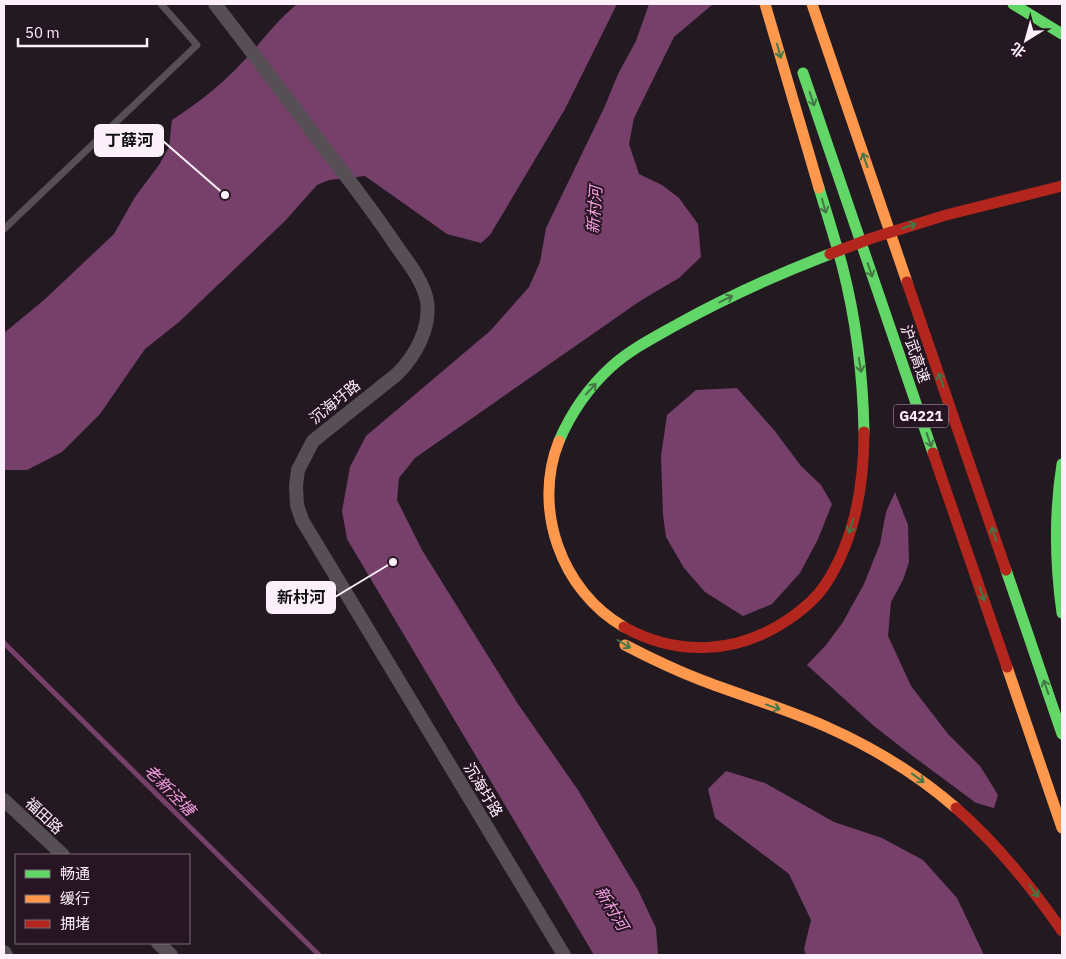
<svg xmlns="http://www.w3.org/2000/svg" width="1066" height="959" font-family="'IBM Plex Sans','Noto Sans SC',sans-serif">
<rect width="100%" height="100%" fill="#231921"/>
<path fill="#76406b" d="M297,4h320l-52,105 -75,126 -9,8 -34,-9 -82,-58 -36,4 -12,5 -32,36 -106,101 -34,27 -45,65 -38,38 -35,18h-23v-137l40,-33 70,-66 21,-37 24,-32 10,-18 3,-27c23,-15 44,-31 64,-51 21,-21 38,-46 61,-65z
M649,4h64l-39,33 -40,81 -5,26 10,30 23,11 17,13 19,26 3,33 -22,21 -39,23 -225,157 -16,20 -2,22 25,50 96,154 60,86 60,100 18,38 2,27h-64l-247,-416 -5,-28 8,-44 16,-31 124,-105 39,-44 11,-25 6,-34 59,-122 13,-32 18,-33z
M737,388l37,42 27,36 20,19 11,19 -14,35 -18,34 -28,31 -29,12 -38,-24 -21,-24 -18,-31 -3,-22 -2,-59 6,-41 29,-25z
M895,492l13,33 1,37 -6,18 -12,22 -3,34 23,50 37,48 32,32 18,29 -4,13 -18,-5 -70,-52 -32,-25 -67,-61 19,-20 17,-23 21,-38 16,-40 6,-32z
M726,771l39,12 69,39 48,16 41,22 34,38 27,57h-178l-2,-6 7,-29 -22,-46 -74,-56 -7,-29z"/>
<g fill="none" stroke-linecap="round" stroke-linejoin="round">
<path stroke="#76406b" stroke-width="5" d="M4,643l315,312"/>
<path stroke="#564f54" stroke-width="7" d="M4,229l193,-184 -36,-41"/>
<path stroke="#564f54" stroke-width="14" d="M215,4c34,44 68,89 101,133 27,35 53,68 77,104 12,18 30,38 34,60 4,27 -12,56 -31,74l-83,66 -15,29 -2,16 1,19 5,15 262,435
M4,800l59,55
M158,943l13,12
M4,952l2,3"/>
<path stroke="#63d668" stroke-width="11" d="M1013,4l49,30
M803,73l130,380
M819,188c8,26 16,51 23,77 14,54 21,111 22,167
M559,441c12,-28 29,-53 52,-74 20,-18 44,-30 67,-43 49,-27 100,-50 152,-70
M1062,464c-8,50 -7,99 0,149
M1006,570l56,164"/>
<path stroke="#ff974d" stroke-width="11" d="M765,4l54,184
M812,4l95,278
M559,441c-27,67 2,150 65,186
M625,645c25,13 50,25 76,35 42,16 85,29 126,47 47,21 90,47 129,81
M1007,667l55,161"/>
<path stroke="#b3261e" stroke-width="11" d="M830,254l42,-16 74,-23 116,-29
M907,282l99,288
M933,453l74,214
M624,627c54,30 114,27 165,-8 13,-9 27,-20 36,-34 30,-45 39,-99 39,-153
M956,808c41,36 75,78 106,123"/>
</g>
<defs><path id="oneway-shaft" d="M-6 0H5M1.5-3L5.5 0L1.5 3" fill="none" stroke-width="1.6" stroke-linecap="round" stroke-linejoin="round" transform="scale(1.25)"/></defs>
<g stroke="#457646">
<use href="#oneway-shaft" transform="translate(779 51) rotate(74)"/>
<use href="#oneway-shaft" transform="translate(812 99) rotate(71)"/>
<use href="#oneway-shaft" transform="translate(865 160) rotate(-109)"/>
<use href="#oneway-shaft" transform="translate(824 206) rotate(74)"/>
<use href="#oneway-shaft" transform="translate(909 226) rotate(-19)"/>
<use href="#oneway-shaft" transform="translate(870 270) rotate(71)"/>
<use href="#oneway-shaft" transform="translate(726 299) rotate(-26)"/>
<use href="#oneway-shaft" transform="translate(860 365) rotate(80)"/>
<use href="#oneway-shaft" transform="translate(941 380) rotate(-109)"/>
<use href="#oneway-shaft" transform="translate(591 389) rotate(-47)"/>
<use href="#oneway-shaft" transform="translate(929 440) rotate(71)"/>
<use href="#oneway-shaft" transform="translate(851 526) rotate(107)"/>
<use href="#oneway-shaft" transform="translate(994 534) rotate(-109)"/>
<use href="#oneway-shaft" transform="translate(982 594) rotate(71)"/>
<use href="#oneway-shaft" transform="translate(624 644) rotate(32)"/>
<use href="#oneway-shaft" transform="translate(1046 687) rotate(-109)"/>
<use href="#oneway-shaft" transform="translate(773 707) rotate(20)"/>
<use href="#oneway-shaft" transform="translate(918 778) rotate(36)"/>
<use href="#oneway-shaft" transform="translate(1034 891) rotate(54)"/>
</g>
<g text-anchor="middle" stroke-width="4" stroke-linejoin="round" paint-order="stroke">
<rect fill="#271523" stroke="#bdaeba" stroke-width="1" x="893.5" y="404.5" width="55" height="23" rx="4"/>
<g font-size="14" font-weight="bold" fill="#fdf0fa">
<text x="921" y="421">G4221</text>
</g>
<g font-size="15" fill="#fdf0fa" stroke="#271523">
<text transform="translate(915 354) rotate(71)" y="5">沪武高速</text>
<text transform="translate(335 402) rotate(-39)" y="5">沉海圩路</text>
<text transform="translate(483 790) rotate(59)" y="5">沉海圩路</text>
<text transform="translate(44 816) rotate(43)" y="5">福田路</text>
</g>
<g font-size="16" font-style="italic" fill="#f59fe2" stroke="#271523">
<text transform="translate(594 210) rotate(-86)" y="6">新村河</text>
<text transform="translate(170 790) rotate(45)" y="6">老新泾塘</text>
<text transform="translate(612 908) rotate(59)" y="6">新村河</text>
</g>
</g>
<path fill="none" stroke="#fdf0fa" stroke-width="2" d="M225 195L163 141M393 562L335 597"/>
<g fill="#fdf0fa" stroke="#271523" stroke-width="2">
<circle cx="225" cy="195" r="5"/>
<circle cx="393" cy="562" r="5"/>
</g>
<g fill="#fdf0fa" stroke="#fdf0fa" stroke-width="2">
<rect x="95" y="125" width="68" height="31" rx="5"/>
<rect x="267" y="582" width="68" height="31" rx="5"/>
</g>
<g font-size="16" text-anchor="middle" font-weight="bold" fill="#111">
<text x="129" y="146">丁薛河</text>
<text x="301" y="603">新村河</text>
</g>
<rect width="1066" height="959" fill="none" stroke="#fdf0fa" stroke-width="10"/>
<rect x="15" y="854" width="175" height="90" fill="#271523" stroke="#7d6d79"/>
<rect x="25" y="870" width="25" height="8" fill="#63d668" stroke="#7d6d79"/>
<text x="60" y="879" font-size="15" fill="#fdf0fa">畅通</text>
<rect x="25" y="895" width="25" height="8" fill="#ff974d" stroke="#7d6d79"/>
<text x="60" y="904" font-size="15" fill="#fdf0fa">缓行</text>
<rect x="25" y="920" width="25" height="8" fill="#b3261e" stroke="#7d6d79"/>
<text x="60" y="929" font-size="15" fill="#fdf0fa">拥堵</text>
<g transform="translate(1026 40) rotate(217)" stroke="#271523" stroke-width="4" paint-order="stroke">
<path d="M0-4L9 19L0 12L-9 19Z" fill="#fdf0fa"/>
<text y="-8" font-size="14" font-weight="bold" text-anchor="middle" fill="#fdf0fa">北</text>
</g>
<path d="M18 38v8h129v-8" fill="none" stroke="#fdf0fa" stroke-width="2.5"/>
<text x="25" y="38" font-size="15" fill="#fdf0fa" stroke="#271523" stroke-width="4" paint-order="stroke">50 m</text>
</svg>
